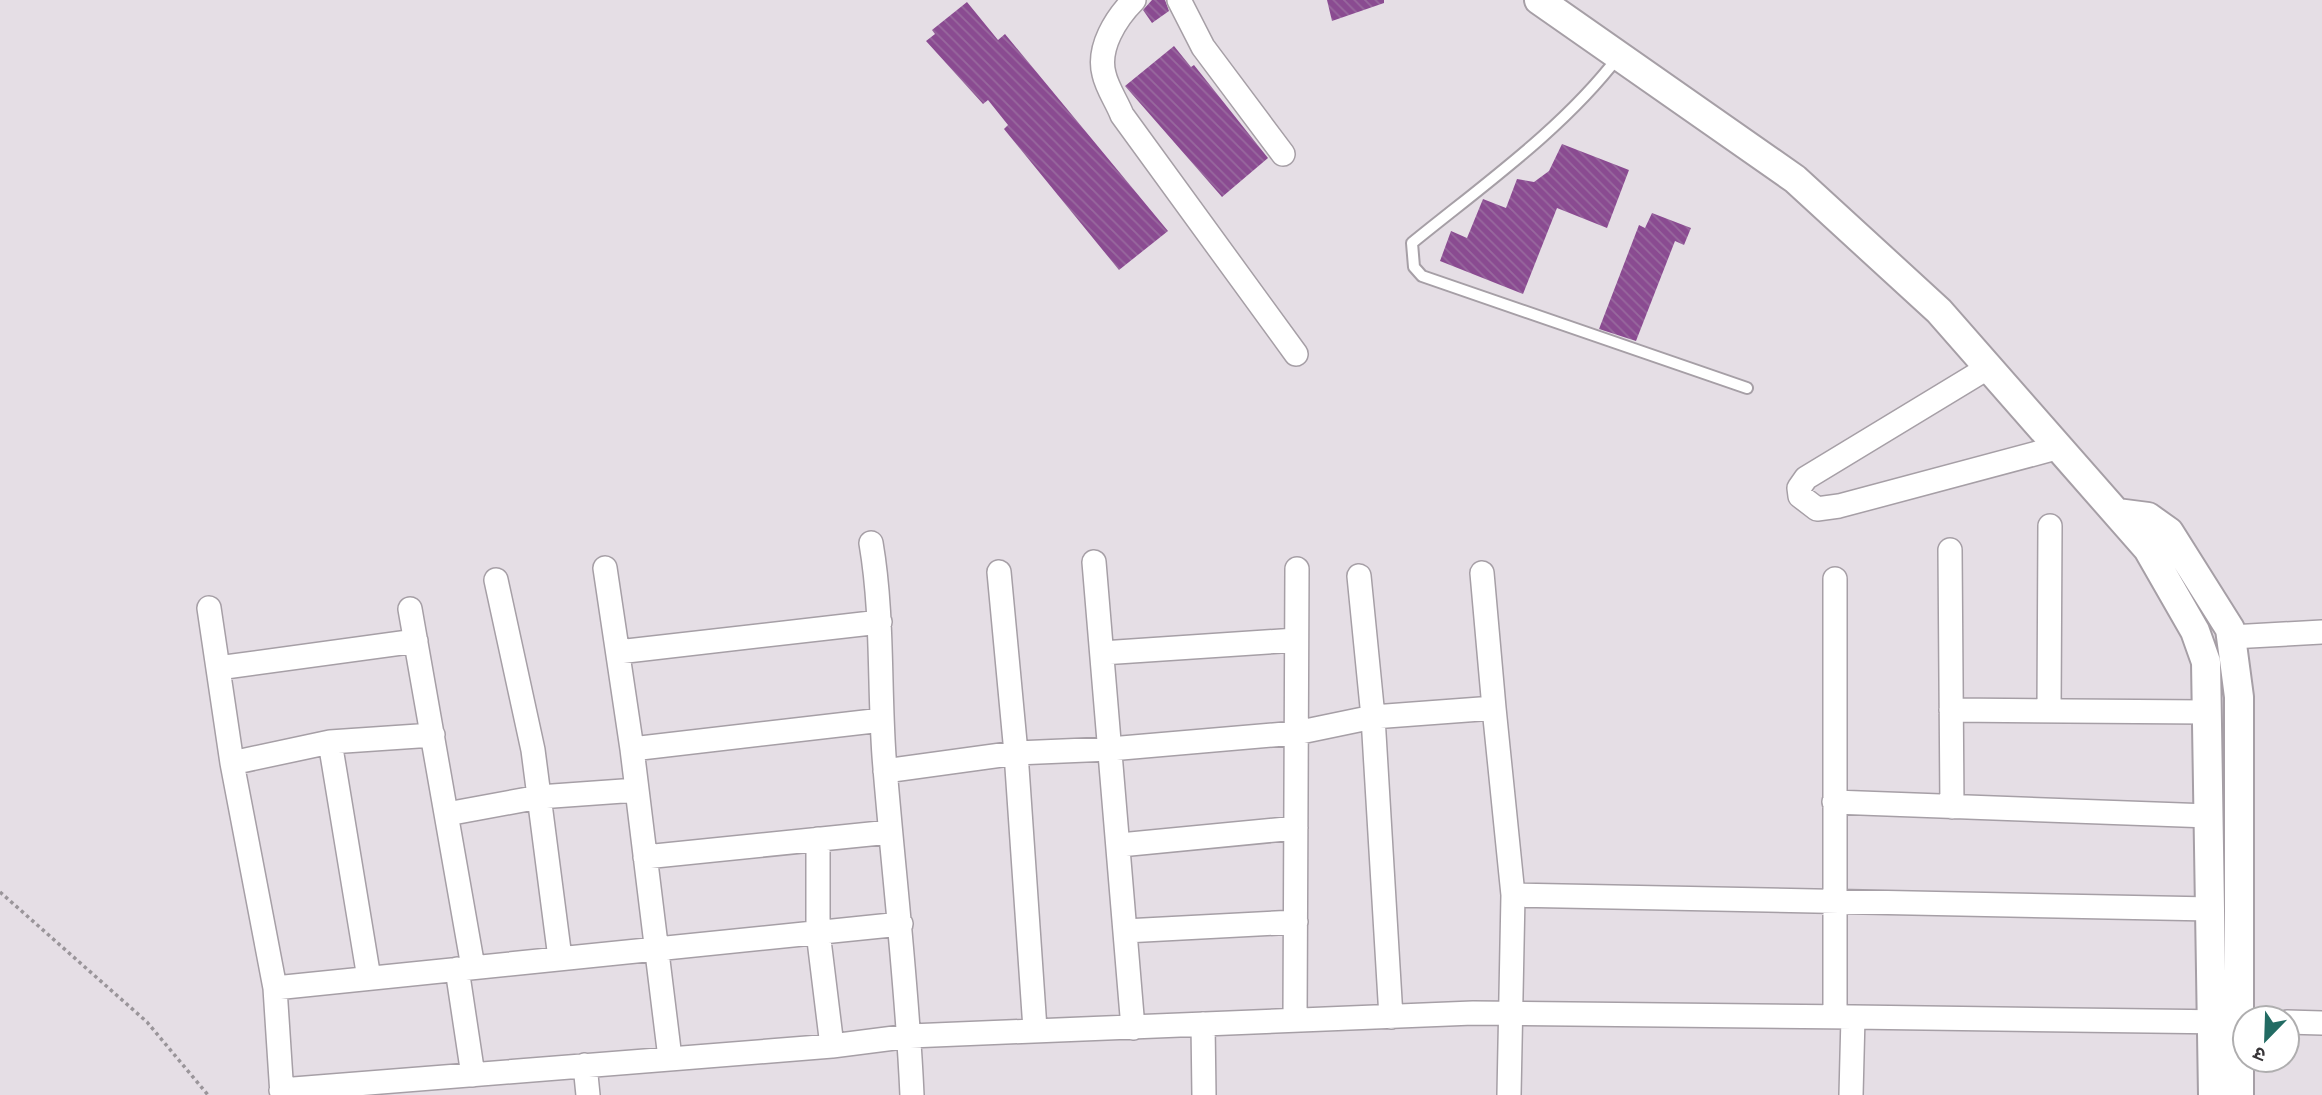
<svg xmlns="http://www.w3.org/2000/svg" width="2322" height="1095" font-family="Helvetica,'Noto Sans Devanagari',sans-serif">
<defs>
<pattern id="building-back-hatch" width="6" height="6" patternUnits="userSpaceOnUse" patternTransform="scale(1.75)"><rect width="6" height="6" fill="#8a4b91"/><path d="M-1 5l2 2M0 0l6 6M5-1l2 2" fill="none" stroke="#98699e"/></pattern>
</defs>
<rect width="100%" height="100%" fill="#e5dee5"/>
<path fill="url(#building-back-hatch)" d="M1152,0h13l4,11 -17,12 -9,-13z
M1327,0h57v3l-52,18z
M967,2l31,38 7,-6 163,197 -49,39 -115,-141 4,-4 -20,-25 -5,4 -57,-63 9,-7 -3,-4z
M1174,46l17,21 3,-2 74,93 -46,39 -97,-111z
M1562,144l67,26 -22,58 -50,-20 -34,86 -83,-33 11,-30 16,7 16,-39 23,9 11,-29 17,3 15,-11z
M1652,213l39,15 -7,17 -9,-4 -39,100 -37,-12 40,-104 6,3z"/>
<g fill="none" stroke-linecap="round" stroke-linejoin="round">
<g stroke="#a69fa6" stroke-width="14">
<path id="service" d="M1618,57c-55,72 -136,129 -206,186l2,24 8,9 325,112"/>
</g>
<g stroke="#a69fa6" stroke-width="26">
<path id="minor" d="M1134,0c-18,18 -37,48 -30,74 3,14 13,28 18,41l174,239
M1179,0l24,47 80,107
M1989,367l-183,111 -7,10 1,8 17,13 22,-3 221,-59
M871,543c12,70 8,142 13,213 9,113 23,225 28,339
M1950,550l2,257
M1094,562l39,466
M605,568l27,181 38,309
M999,572l17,181 19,276
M1482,573l12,135
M1359,576l14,141 18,300
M1835,579v438
M496,580l37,170 27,208
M209,608l23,155 43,225 7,107
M410,609l63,358
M2231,637l91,-5
M618,652l262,-30
M1102,653l194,-13
M218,668l198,-27
M1951,710l255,2
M2049,710l1,-184
M330,742l39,236
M632,749l250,-29
M232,763l98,-21 103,-7
M885,771l131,-18 94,-4 186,-16 77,-16 121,-9 19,187 -4,200
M1834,802l375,14
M447,814l92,-17 98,-7
M818,839v93l14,114
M1120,845l176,-17
M645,857l245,-25
M1513,895l698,14
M1125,931l171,-9
M457,969l16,106
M275,988l626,-64
M1853,1017l375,5
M1295,1020l2,-451
M2287,1022l35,1
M1203,1024l1,71
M585,1065l3,30
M281,1090l551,-44 78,-10 563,-23 380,4 -2,78"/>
</g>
<g stroke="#a69fa6" stroke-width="32">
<path id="tertiary" d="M1539,0l256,179 144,132 209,238 47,82 11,31 7,433
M2117,513l31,4 21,15 61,97 9,68v398"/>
</g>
<path stroke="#9a959a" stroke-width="3.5" stroke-dasharray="3.5 3.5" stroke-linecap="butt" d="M0,892l147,130 61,73"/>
<use href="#service" stroke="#fff" stroke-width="10"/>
<use href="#minor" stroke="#fff" stroke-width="23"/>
<use href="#tertiary" stroke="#fff" stroke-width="28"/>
</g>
<g transform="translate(2266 1039) rotate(203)"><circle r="33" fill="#ffffff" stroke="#afaeaf" stroke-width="2"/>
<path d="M0-5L12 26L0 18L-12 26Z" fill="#226b63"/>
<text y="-10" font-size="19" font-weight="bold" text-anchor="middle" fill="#383538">उ</text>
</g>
</svg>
